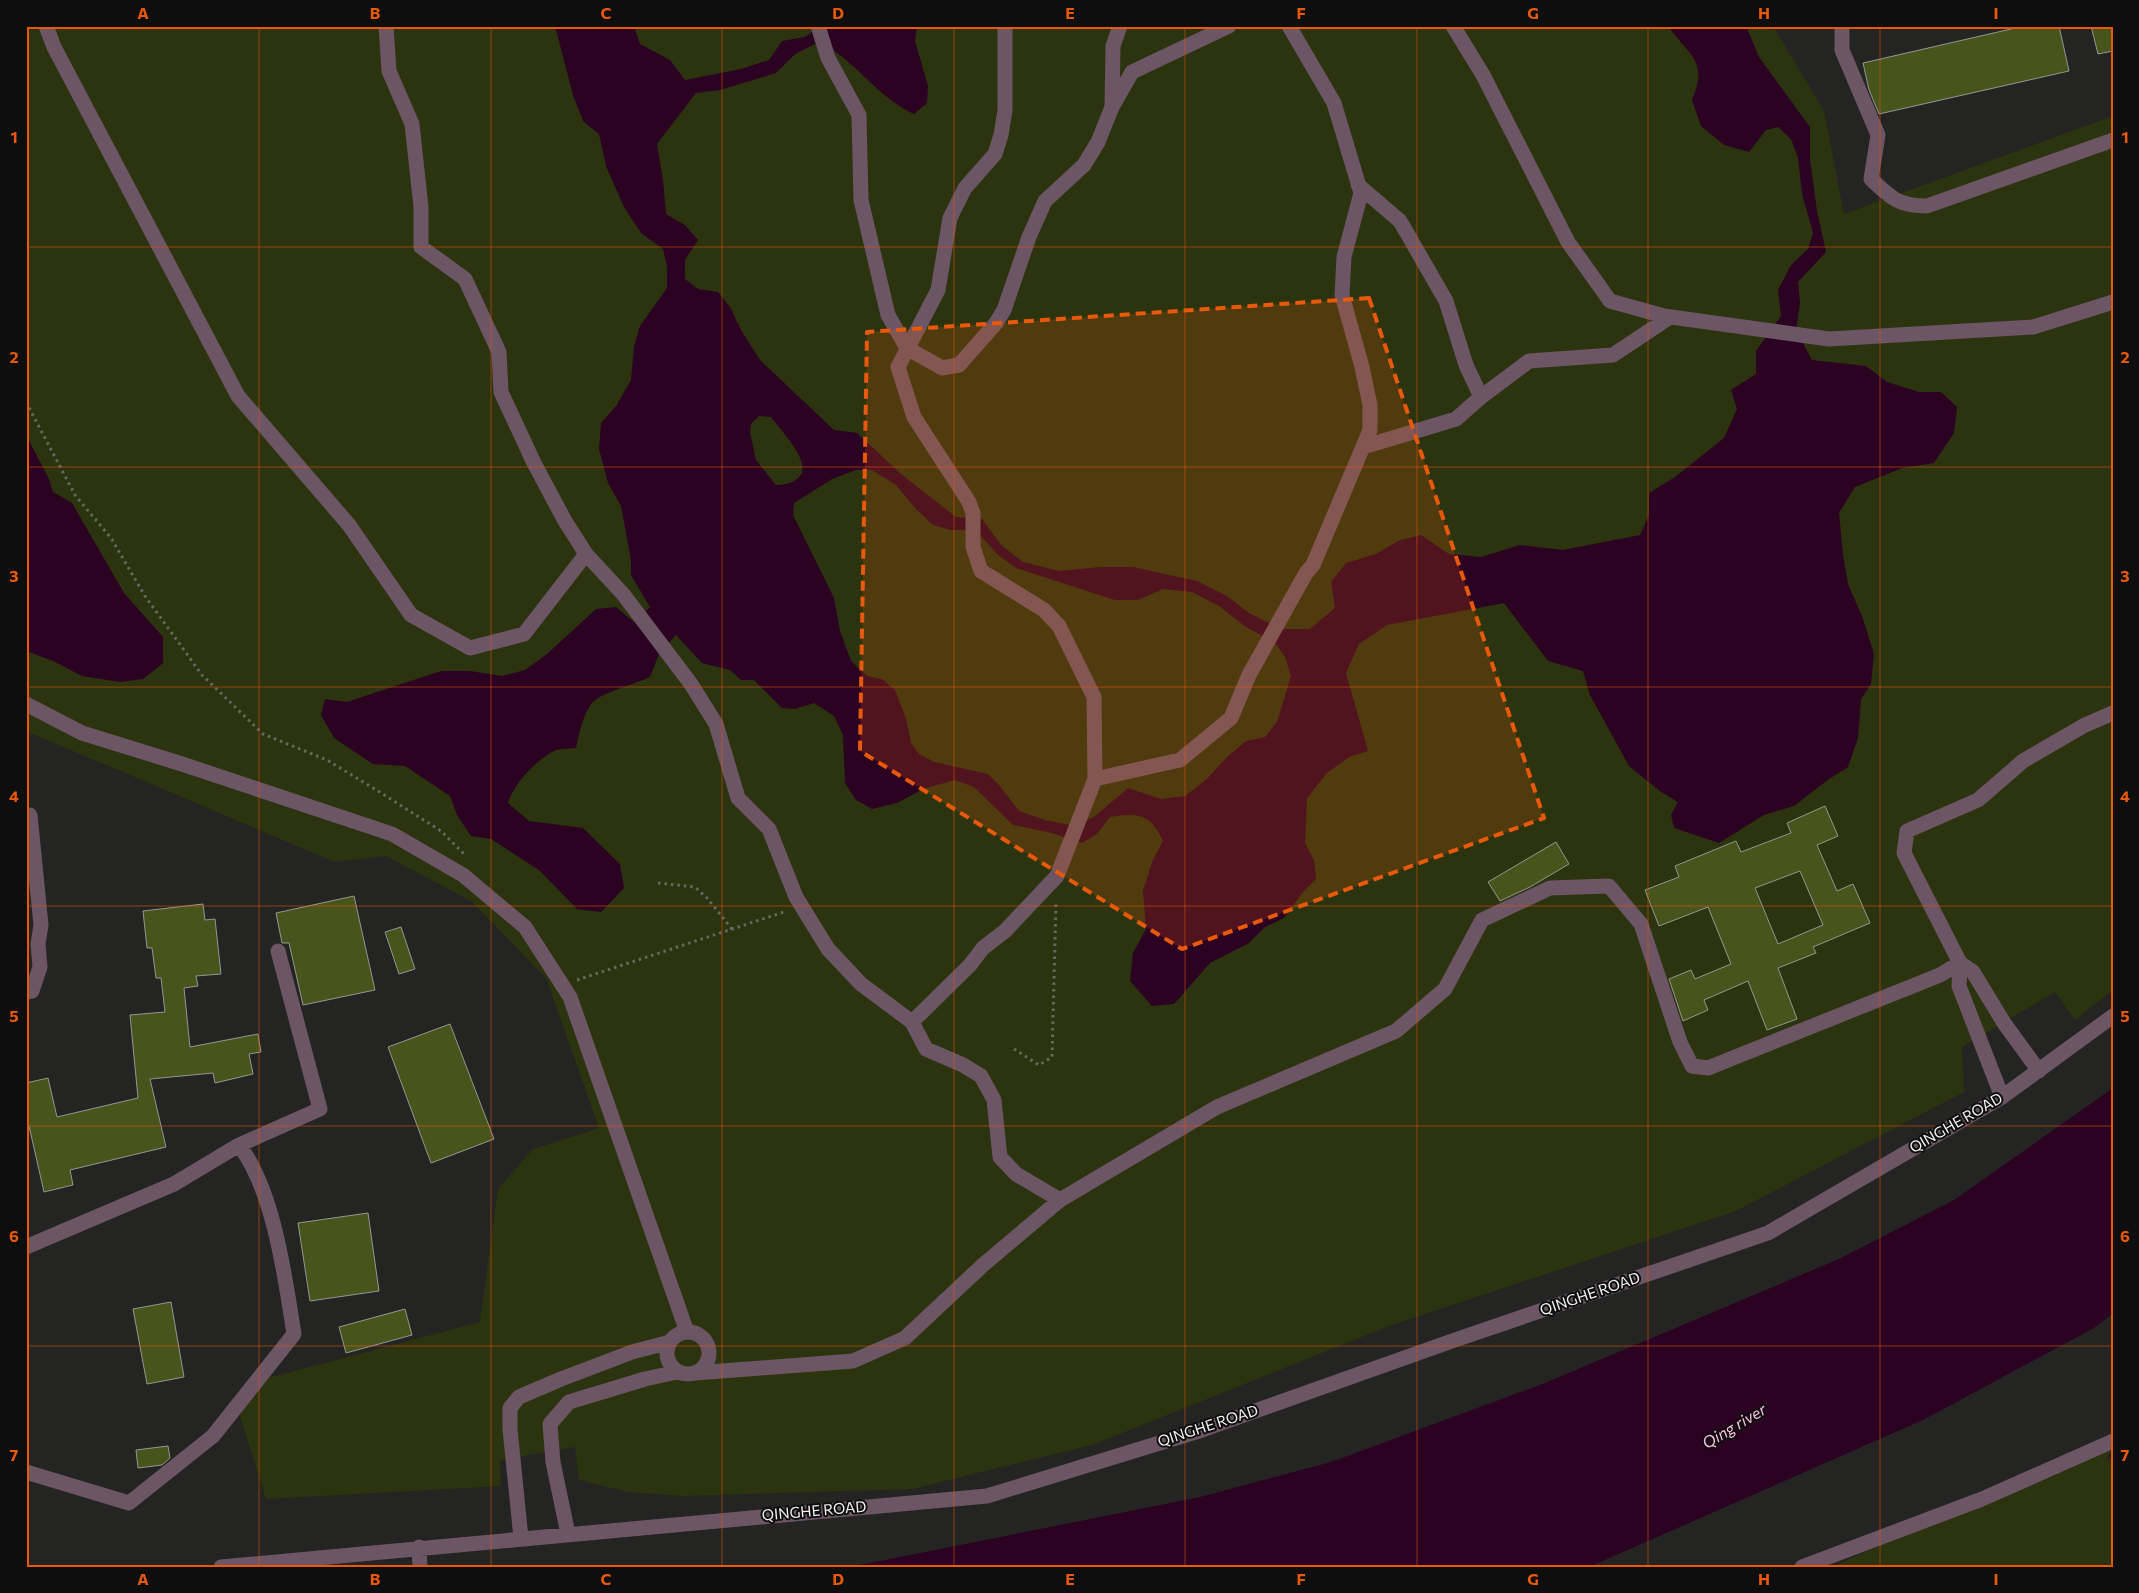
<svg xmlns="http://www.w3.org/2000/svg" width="2139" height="1593" font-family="Commissioner,sans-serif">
<rect width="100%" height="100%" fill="#242522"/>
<path fill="#2b340f" d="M26,26h1747l51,85 20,103 269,-98v874l-38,30 -20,-28 -93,55 2,45 -228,119 -347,115 -297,119 -180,44 -230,7 -54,-4 -49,-12 -4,-33 -75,13 1,26 -235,13 -30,-96 13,-20 231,-61 18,-133 35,-40 66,-21 -53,-150 -75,-77 -85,-45 -51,6 -309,-131z
M2113,1447l-7,13 7,-3v110h-281l70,-32z"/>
<path fill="#2c0222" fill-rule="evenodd" d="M555,26h79l6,18 30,16 15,20 56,-11 28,-9 13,-19 23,-4 15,-11h97l-2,15 13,45 -1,17 -13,11c-31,-15 -43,-33 -68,-54 -8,-7 -17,-13 -25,-19l-26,13 -19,19 -56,17 -24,3 -39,51 6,36 3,34 19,11 13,15 -13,20v19l13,10 20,3 12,15 11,23 19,30 74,70 23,3 44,41 55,43 26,2 19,26 22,17 36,9 42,-4h32l64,14 30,15 22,17 32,16h29l25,-21 -4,-26 15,-19 30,-9 22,-13 23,-6 28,19 32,3 39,-12 43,5 77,-15 9,-20v-22l26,-16 49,-39 13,-29 -6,-19 25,-16v-23l25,-35 -3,-26 13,-25 17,-16 5,-16 -11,-39 -4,-36 -7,-19 -13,-12 -12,3 -17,22 -25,-7 -23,-19 -9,-26c17,-40 -3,-44 -24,-74h78l13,31 51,70v32l7,52 9,41 -28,30 2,21 -4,27 16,30 54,6 21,16 32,10h22l16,15 -3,26 -20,30 -32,5 -47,19 -16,26 4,42 5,29 14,32 12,38 -3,30 -10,15 -3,39 -10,29 -19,12 -35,27 -30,9 -45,28 -45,-15 -3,-13 7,-13 -17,-10 -32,-26 -39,-71 -7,-24 -35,-10 -44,-58 -117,22 -28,19 -13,29 22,78 -19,6 -22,16 -20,25 -2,45 9,17 2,19 -13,13 -19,26 -19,9 -16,16 -39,20 -36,41 -22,2 -22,-25 3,-28 13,-24 -3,-38 9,-29 11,-21c-13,-28 -25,-28 -53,-24l-13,17 -15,9 -30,-10 -39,-8 -39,-38 -19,-7 -32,9 -26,14 -25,6 -16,-9 -11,-17 -2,-48 -9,-19 -20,-13 -19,6 -13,-1 -28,-28h-13l-11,-10 -28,-7 -26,-28 -17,19 -9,23c-14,7 -48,15 -58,26 -9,11 -13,31 -16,45 -7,1 -18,0 -24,4 -17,10 -38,31 -44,51l21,18 54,7 37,36 4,24 -23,24 -24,-3 -38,-39 -48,-31 -20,-3 -14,-21 -7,-19 -45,-30 -32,-2 -39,-26 -13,-23 4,-16 22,3 94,-31h29l32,5 23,-6 22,-16 49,-45 20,-2 18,15 16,-15 -19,-32v-15l-10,-54 -13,-23 -9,-34 2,-26 15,-17 15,-26 3,-34 6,-20 27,-38v-22l-4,-17 -22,-16 -17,-26 -18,-41 -7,-32 -16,-13 -10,-26zM759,416l12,1c8,12 41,44 29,59 -6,7 -15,9 -24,9l-20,-25 -6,-28 1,-8zM856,470h16l24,15 20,24 17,16 18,5h14l16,6 17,19 18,13 99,32h23l25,-11 29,3 27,14 27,21 29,16 10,14 6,19 -14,46 -12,15 -19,4 -19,16 -20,22 -22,17 -24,3 -33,-11 -34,29 -20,9 -29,-6 -26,-9 -20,-26 -11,-11 -54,-12 -15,-8 -8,-11 -5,-24 -11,-29 -13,-11 -15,-3 -16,-15 -11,-30 -6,-33 -41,-83 1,-12 38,-24z
M26,435l23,44 4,13 19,11 52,90 39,44v26l-20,16 -23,3 -38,-6 -29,-15 -27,-10z
M2113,1088v225l-19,15 -171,92 -334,147h-739l350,-70 131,-35 214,-79 294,-124 115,-59z"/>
<path fill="#47551c" stroke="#959693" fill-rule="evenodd" d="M2024,26h35l10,45 -190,43 -10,-24 -6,-27z
M2091,26h22v25l-15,3z
M1825,806l13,30 -21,9 20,46 16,-7 17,39 -57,24 3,6 -38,15 19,51 -30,11 -19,-49 -44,19 4,10 -25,11 -14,-42 22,-9 4,9 36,-15 -23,-57 -49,19 -14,-36 34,-13 -4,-11 61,-25 5,11 50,-19 -4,-10zM1800,871l23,54 -45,19 -23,-56z
M1556,842l13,22 -39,23 -30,14 -12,-19z
M354,896l21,94 -72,15 -14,-62h-7l-6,-30z
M203,904l2,16 10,-1 6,55 -25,2 2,10 -14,2 6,59 68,-13 3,18 -12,2 4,20 -38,9 -2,-10 -63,6 16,68 -96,23 3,15 -29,7 -15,-66 -3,1v-44l22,-5 9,39 81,-19 -8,-83 35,-3 -4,-34h-5l-4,-30h-5l-4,-37z
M401,927l14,42 -16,5 -14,-42z
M450,1024l44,115 -63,24 -43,-116z
M368,1213l11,78 -69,10 -12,-78z
M171,1302l13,75 -37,7 -14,-75z
M405,1309l7,26 -66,18 -7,-26z
M168,1446l2,12 -8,7 -24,3 -2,-18z"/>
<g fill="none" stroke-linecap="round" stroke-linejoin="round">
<path stroke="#676865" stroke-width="3" stroke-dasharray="2.5 4" stroke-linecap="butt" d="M26,402l49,93 36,43 34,58 57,79 61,59 64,26 51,31 63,40 25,25
M658,883l37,4 12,11 25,31
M577,980l210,-69
M1014,1049l25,16 13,-8 4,-155"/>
<path stroke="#6c5564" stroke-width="15" d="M46,26l8,21 184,349 111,129 62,90 59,33 54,-14 62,-80
M386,26l3,45 23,53 9,83v40l44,32 34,73 2,40 33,71 31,58 21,33 37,40 68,90 25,40 22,74 31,31 27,68 32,52 33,35 51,38 14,27 37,16 18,11 13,24 6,57 16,17 44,26
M818,26l10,32 31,57 2,85 27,115 19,33 35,20 17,-3 37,-42 8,-13 25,-73 16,-36 39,-36 14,-23 14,-35 20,-35 97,-46
M1453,26l30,49 85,167 42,59 54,15 165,23 204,-12 80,-25
M1842,26v24l36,85 -7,44c20,19 27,27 56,27l186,-66
M1112,106l1,-60 7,-20
M1358,185l42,36 46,80 20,64 15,32
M1363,447l93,-28 25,-22 48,-36 84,-6 57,-38
M26,704l56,29 100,31 210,70 71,41 62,52 45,70 117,335
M1095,779l85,-19 51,-42 18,-43 57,-102 7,-8 57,-135v-25l-8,-38 -20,-72 2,-38 17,-64 -27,-90 -45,-77
M26,992l6,-1 8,-24 -2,-23 3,-19 -11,-110
M912,1022l58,-57 13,-17 22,-17 52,-55 38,-97 -1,-82 -35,-71 -15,-16 -63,-39 -8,-24v-34l-4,-11 -55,-85 -16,-50 40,-77 12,-72 15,-30 30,-34 6,-19 4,-25v-84
M2002,1097l-43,-111 1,-23 13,9 31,51 35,48
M26,1247l148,-63 65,-39 81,-36 -42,-158
M667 1353a21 21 0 1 1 42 0a21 21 0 1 1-42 0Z
M696,1373l157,-12 52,-23 78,-73 77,-65 157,-93 179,-76 49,-42 37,-69 68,-32 59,-2 32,38 39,118 12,24 16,2 232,-93 20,-12 -56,-110 3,-22 71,-31 45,-39 62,-36 28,-12
M26,1472l103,31 84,-67 81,-102c-9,-57 -20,-143 -55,-189
M568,1534l-15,-72 -3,-38 19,-22 76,-23 32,-7
M521,1538l-11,-109v-21l9,-11 42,-18 71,-27 38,-10
M419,1547l1,20
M221,1567l766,-71 215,-66 250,-89 316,-108 234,-136 111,-81
M1802,1567l180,-68 131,-58"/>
</g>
<path fill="#e8590c" fill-opacity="0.2" stroke="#e8590c" stroke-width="4" stroke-dasharray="10 6" stroke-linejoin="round" d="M1369,298l175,520 -362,131 -322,-198 7,-419z"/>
<path fill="none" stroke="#e8590c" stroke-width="1" stroke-opacity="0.55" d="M259,26v1541M491,26v1541M722,26v1541M954,26v1541M1185,26v1541M1417,26v1541M1648,26v1541M1880,26v1541M26,247h2087M26,467h2087M26,687h2087M26,906h2087M26,1126h2087M26,1346h2087"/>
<g text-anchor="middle" stroke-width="4" stroke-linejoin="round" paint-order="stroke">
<g font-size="15" fill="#f1f2f0" stroke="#0d0e0d">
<text transform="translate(1956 1123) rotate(-30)" y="5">QINGHE ROAD</text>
<text transform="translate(1590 1294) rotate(-19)" y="5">QINGHE ROAD</text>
<text transform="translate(1208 1426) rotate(-18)" y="5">QINGHE ROAD</text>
<text transform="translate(814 1511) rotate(-5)" y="5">QINGHE ROAD</text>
</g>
<g font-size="16" font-style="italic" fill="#febfe9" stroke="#0d0e0d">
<text transform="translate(1734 1426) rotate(-31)" y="6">Qing river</text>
</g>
</g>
<rect width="2139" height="1593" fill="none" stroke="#0d0e0d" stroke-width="55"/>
<rect x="28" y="28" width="2084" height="1538" fill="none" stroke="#e8590c" stroke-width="2"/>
<g font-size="16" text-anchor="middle" font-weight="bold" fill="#e8590c">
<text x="143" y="19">A</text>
<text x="375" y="19">B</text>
<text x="606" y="19">C</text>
<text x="838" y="19">D</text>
<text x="1070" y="19">E</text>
<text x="1301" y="19">F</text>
<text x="1533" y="19">G</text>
<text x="1764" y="19">H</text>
<text x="1996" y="19">I</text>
<text x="14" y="143">1</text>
<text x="2125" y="143">1</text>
<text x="14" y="363">2</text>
<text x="2125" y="363">2</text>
<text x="14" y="582">3</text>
<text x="2125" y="582">3</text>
<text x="14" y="802">4</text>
<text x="2125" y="802">4</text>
<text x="14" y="1022">5</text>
<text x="2125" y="1022">5</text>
<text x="14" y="1242">6</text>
<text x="2125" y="1242">6</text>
<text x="14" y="1461">7</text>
<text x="2125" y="1461">7</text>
<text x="143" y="1585">A</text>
<text x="375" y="1585">B</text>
<text x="606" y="1585">C</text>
<text x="838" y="1585">D</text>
<text x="1070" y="1585">E</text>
<text x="1301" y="1585">F</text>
<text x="1533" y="1585">G</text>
<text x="1764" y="1585">H</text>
<text x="1996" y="1585">I</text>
</g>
</svg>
